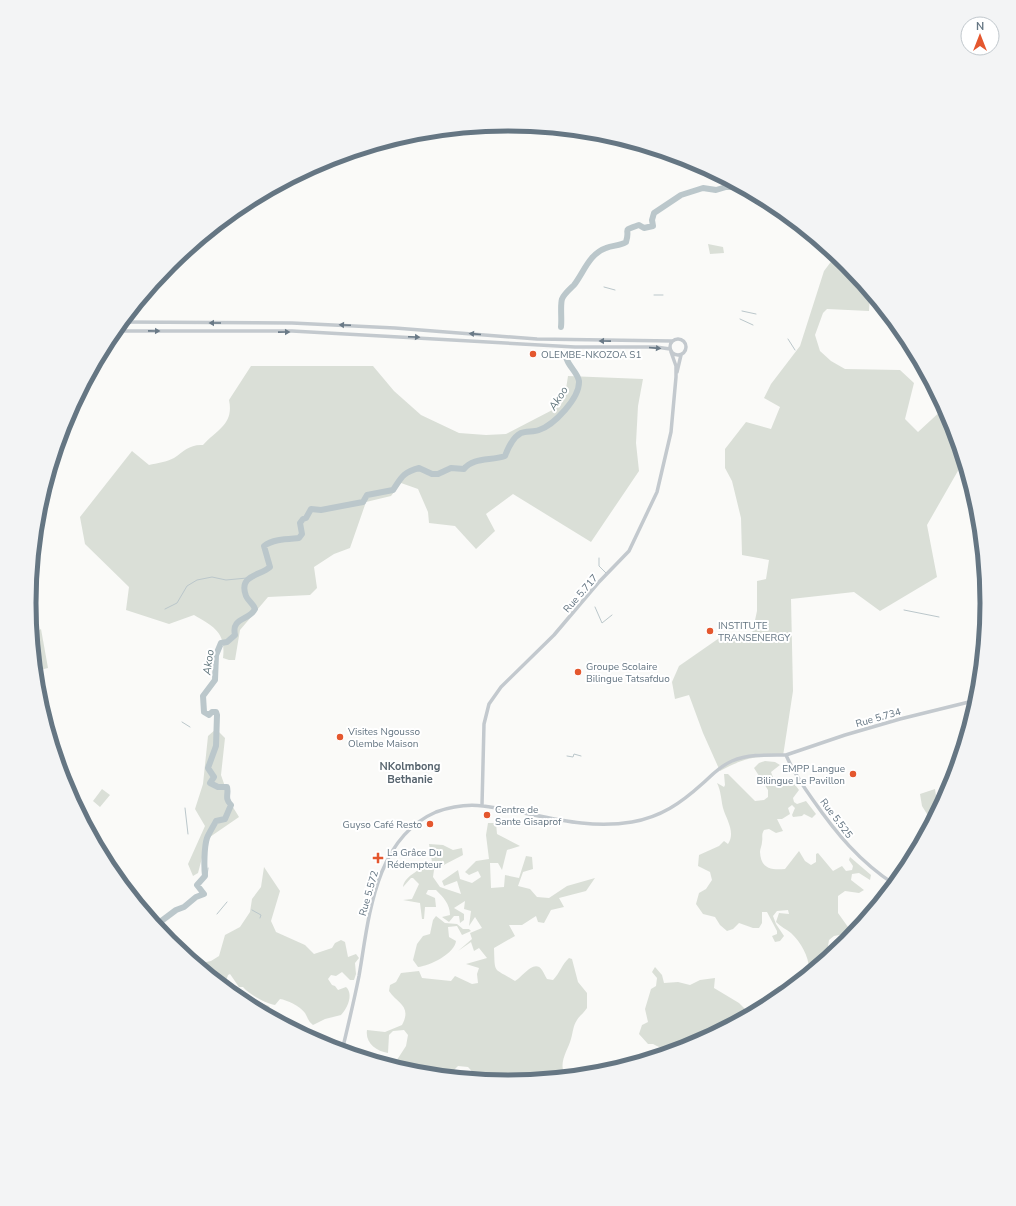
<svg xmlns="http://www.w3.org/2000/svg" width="1016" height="1206" font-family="'Nunito Sans',sans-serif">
<rect width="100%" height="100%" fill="#fafaf8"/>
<path fill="#dadfd7" d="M708,244l15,3 1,6 -14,1z
M836,255l11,9 25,31h-2l-1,16 -42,-2 -4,4 -8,22 5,16 11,10 14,8 55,1 14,13 -9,36 13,13 26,-24 7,12 12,42 -36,63 10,52 -57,34 -26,-19 -63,7 2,92 -10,65c-27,0 -39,2 -63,15l-17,-38 -14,-38 -14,4 -3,-17 7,-16 46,-32h27l5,-23v-30l9,-2 3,-19 -27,-5 -1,-37 -9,-37 -7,-13v-19l21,-27 25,7 9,-22 -16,-9 7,-14 29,-38 24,-75z
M251,366h122l21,25 27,24 38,18 27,2 20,-1 54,-28 6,-17 2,-13 75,3 -5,27 -2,37 3,28 -48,71 -78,-48 -27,20 9,17 -19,18 -21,-23 -26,-3 -1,-11 -10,-23 -17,-6 -10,13 -25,6 -16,46 -16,6 -20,13 3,21 -7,7 -42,2 -28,33 -5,30h-6l-6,-2c3,-26 -9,-31 -29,-43l-25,9 -43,-14 3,-23 -44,-43 -5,-27 52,-66 17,14c8,-2 18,-3 25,-7 10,-7 16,-14 29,-13 15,-16 31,-21 26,-45z
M41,629l7,39 -12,3 -4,-37z
M216,729l9,9 -4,37 10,29 8,13 -32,22 -9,34 -5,3 -5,-12 17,-38 -10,-17 8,-25 5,-48z
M765,761l10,1 5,3 -9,7 5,13 8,1 8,-5 7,9 -6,8 1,4 3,2 9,-3 10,13 -4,4 -8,-4 -2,2 -9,1 -1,-2 3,-7 -3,-3 -4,3 2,6 -8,5h-5l6,12 -7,2 -7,-4 -5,1c-3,5 -1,7 -2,12 0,3 -2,7 -2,10 1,17 11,18 25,17l14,-18 6,10 6,4 5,-3v-8l2,-1 15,18 9,-5 4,5 6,-1 1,-4 -4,-6 1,-3 21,18 -1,5 -11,-7 -7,1 -1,6 13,10 -5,3 -14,-2 -7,5v17l10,14h6l15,-13 -19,24 -5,-4 -11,2 -5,4 -1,6 5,7 -28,23 -1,-3 5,-4c0,-12 -8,-27 -18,-36 -5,-4 -10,-6 -15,-11l3,-9 10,1 -1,-4 -11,1 -4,5 3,8 8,12 -4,5 -5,1 -3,-6 5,-2v-3l-10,-19h-5v11l-3,5h-6l-14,-5 -6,6 -6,2 -7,-6 -5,-8 -12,-3 -7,-10 3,-11 7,-4 6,-9 -2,-8 -12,-6 1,-11 20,-9 5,-5 4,3c8,-12 -2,-25 -5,-36 -2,-9 -2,-17 -6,-25l7,4 1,-2 -1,-11h4l27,27 9,-1 4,-3v-7l-14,-22 5,-5z
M102,789l8,6 -10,12 -7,-6z
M935,789l1,7 8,2 -16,30 -1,-14 -5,-8 -2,-12z
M488,823h8l1,11 23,12 -13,4 -5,20 -4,-7h-8l1,25 13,-1 1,-12 14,3 7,-22 6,1 1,12 -10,3 -5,14 12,3 7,8 12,1 18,-12 28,-8 -9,13 -27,7 5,9 -13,3 -7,13 -6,-1 -2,-6 -14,9h-13l6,11 -21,12c1,27 -1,19 21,33 6,-2 19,-23 27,-11 2,3 3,6 5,9l6,1c7,-7 9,-16 16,-22l3,1 6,23 9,11v15c-3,5 -8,8 -10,12 -4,6 -4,12 -6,19 -3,11 -12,22 -7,34l5,3 7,-6 7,5 -75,7 -12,-1 -2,-4 -15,2 -11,-12 -10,-1 -4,4 -2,7 -38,-4 -21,-7 13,-20 2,-11 -4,-5 -11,1 -4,4 -1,18c-12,-2 -23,-10 -21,-23l18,2 17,-7c10,-19 -4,-21 -13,-34l1,-6 6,-3 5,-9 18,-2 3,7 29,3 4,-5 17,8 6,-1 -1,-9 2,-6 -13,-4 21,-6 -8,-10 -5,3 -3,-9 -13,9 14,-12 -2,-6 12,-5 -7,-11 -6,9 2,-15 -7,-2 1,-8 -11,7 10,6v6l-4,3 -1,-7h-5l-5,6 -7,-5 8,-2c0,-11 -7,-18 -14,-25h-8l-2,4 9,4 1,9h-11l-1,12h-2l-2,-16 -17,-3 9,-1 7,-15 -6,-6h-2l-8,9c1,-11 20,-19 29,-25l-3,-18 14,1 10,5 9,-2 1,7 -29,15 -1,7 7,10 21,7 -4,-13 -13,5 -2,-5 16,-11 2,9 12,4 9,-6 -3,-6 -9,4 -4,-3 11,-11 13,-2 -3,-24z
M264,867l16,24 -9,30 5,11 29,13 9,9 18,-6 3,-5 6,-3 4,2 3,15 8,-3 3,4 -4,5 1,11 -2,6h-4l-8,-8 -6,4 -5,-1 -3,4 4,6 3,1 3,4 8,-3c8,7 1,22 -5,28l-16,4 -12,6c-5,-4 -5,-7 -8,-12 -5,-7 -18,-13 -25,-14l-5,6c-10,-2 -25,-10 -32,-18h-4l-9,-13 -2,1 -2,6 -4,2 -1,-8h-4l-3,3 -17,-14 14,-3 8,-5 6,-21 15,-8 10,-15 2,-13 9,-12z
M436,916l9,7 12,1 6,5h6l2,2 -9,4 -5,-9 -9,1 1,10 7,4c-1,12 -26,25 -38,26l-5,-7 4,-16 6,-8 7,-2 3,-14z
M655,967l7,8 2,8 14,-1 12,3 10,-5 15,-2 -1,10 25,15 11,11 -59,32 -14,4 -4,-2 -10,1 -10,-5h-5l-9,-10 3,-9 6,-3 -3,-13 6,-20 5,-3 1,-8 -5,-6z
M779,986l13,1 -18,14 -7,-1 4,-8z
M255,1001l14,5 5,12 -25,-13z"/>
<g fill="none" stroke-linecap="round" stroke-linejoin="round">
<path stroke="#bbc7cb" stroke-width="1" d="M837,265l4,-5
M604,287l11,3
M654,295h9
M742,311l14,3
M740,319l13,6
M788,339l7,11
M599,558v8l7,7
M595,607l7,16 10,-8
M165,609l12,-6 10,-17 10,-6 15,-3 14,3 21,-2
M904,610l35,7
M182,722l8,5
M567,756l6,1 1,-3 7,2
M185,808l3,26
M205,876h2l1,-8
M252,910l9,5 -1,3
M217,914l10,-12"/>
<path stroke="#bbc7cb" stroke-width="6" d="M561,327c1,-8 -1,-22 1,-28 2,-5 8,-10 12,-14 10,-13 15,-31 32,-37 7,-3 14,-2 20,-6 5,-15 -6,-10 13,-17l5,3 9,-2 -1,-6 2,-7 27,-18 22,-7 13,2 10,-3h15
M156,925l20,-15 8,-3 12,-10 8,-3 -7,-9 8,-9c-1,-8 -1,-29 2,-38 2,-5 6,-11 9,-17l9,-2 6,-14c-7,-7 -2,-11 -4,-18h-9l-8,-4 4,-6 -6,-9 8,-22 1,-31 -1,-3h-4l-3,3 -5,-3 -1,-16 12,-16 1,-25 5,-12 6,-1 8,-7c-4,-18 14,-14 20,-26 -2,-6 -7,-8 -9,-13 -8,-21 14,-20 24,-29l-6,-21c9,-7 24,-7 35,-8l3,-4 -2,-11 3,-4 3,-1 5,-9 10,1 42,-8 4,-7 26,-5c8,-12 10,-18 26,-22l13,6h6l13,-6 13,1c9,-12 27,-8 41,-13 3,-8 8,-19 16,-23 5,-2 13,-1 18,-3 15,-5 41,-32 40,-49 -1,-8 -11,-15 -13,-24"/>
<path stroke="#c3c9ce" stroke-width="3.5" d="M122,322l170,1 103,5 142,11 135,2
M115,331h177l283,16h81l14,2
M670 347a8 8 0 1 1 16 0a8 8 0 1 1-16 0Z
M677,372l4,-17
M786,755l59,-20 55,-16 77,-19
M482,805l2,-81 5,-20 12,-17 53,-52 44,-52 31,-32 28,-59 14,-60 5,-55v-11l-5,-14
M342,1051c6,-25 12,-50 17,-75 10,-58 15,-137 77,-164 14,-5 32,-8 47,-6 51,6 98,25 149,16 29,-5 49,-19 70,-38 9,-8 18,-18 30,-23 17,-7 36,-6 54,-6 7,16 17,31 27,45 23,33 47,62 81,84"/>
</g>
<defs><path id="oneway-solid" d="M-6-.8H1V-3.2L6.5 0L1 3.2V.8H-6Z"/></defs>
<g fill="#6a7a87">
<use href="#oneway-solid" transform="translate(215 323) rotate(-180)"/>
<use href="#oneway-solid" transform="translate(345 325) rotate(-177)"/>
<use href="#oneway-solid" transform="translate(154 331) rotate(1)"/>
<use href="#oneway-solid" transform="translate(284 332) rotate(-1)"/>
<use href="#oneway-solid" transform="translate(475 334) rotate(-175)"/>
<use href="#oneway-solid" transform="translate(414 337) rotate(3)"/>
<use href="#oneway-solid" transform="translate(605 341) rotate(-179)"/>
<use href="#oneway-solid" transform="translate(655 348) rotate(5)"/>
</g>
<g fill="#e4572e" stroke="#fff" stroke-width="1.5">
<circle cx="533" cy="354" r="4"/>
<circle cx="710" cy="631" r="4"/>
<circle cx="578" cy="672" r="4"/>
<circle cx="340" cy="737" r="4"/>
<circle cx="853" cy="774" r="4"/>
<circle cx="487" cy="815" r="4"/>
<circle cx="430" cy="824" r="4"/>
<path d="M376 852h4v4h4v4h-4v4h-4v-4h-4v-4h4z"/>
</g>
<g text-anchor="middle" stroke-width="4" stroke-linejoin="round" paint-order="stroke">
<g font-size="10" fill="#657683" stroke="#fff" text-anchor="start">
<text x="541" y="358">OLEMBE-NKOZOA S1</text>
<text x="718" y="629">INSTITUTE<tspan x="718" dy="12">TRANSENERGY</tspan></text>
<text x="586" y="670">Groupe Scolaire<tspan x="586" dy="12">Bilingue Tatsafduo</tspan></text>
<text x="348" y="735">Visites Ngousso<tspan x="348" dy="12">Olembe Maison</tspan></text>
<text x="845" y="772" text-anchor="end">EMPP Langue<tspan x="845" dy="12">Bilingue Le Pavillon</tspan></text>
<text x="495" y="813">Centre de<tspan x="495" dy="12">Sante Gisaprof</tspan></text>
<text x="422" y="828" text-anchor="end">Guyso Café Resto</text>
<text x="387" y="856">La Grâce Du<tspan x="387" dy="12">Rédempteur</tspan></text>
</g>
<g font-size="10" fill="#657683" stroke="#fff">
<text transform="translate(580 593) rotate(-49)" y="4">Rue 5.717</text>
<text transform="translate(878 717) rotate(-16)" y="4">Rue 5.734</text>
<text transform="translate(837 818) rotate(53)" y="4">Rue 5.525</text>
<text transform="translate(368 893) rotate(-74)" y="4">Rue 5.572</text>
</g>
<g font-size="11" font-style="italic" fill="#60757c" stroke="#fff">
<text transform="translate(558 398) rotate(-57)" y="4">Akoo</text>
<text transform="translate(208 662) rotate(-82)" y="4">Akoo</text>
</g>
<g font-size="11" font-weight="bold" fill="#57646e" stroke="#fff">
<text x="410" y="770">NKolmbong<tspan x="410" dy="13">Bethanie</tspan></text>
</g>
</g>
<path d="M0 0H1016V1206H0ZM36 603a472 472 0 1 1 944 0a472 472 0 1 1-944 0Z" fill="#f3f4f5" fill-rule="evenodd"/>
<path fill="none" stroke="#657683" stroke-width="5" d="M36 603a472 472 0 1 1 944 0a472 472 0 1 1-944 0Z"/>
<g transform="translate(980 36)"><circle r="19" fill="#ffffff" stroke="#c1c8cd"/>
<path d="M0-3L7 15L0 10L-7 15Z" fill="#e4572e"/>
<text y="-6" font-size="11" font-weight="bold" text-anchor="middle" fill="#657683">N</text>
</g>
</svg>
